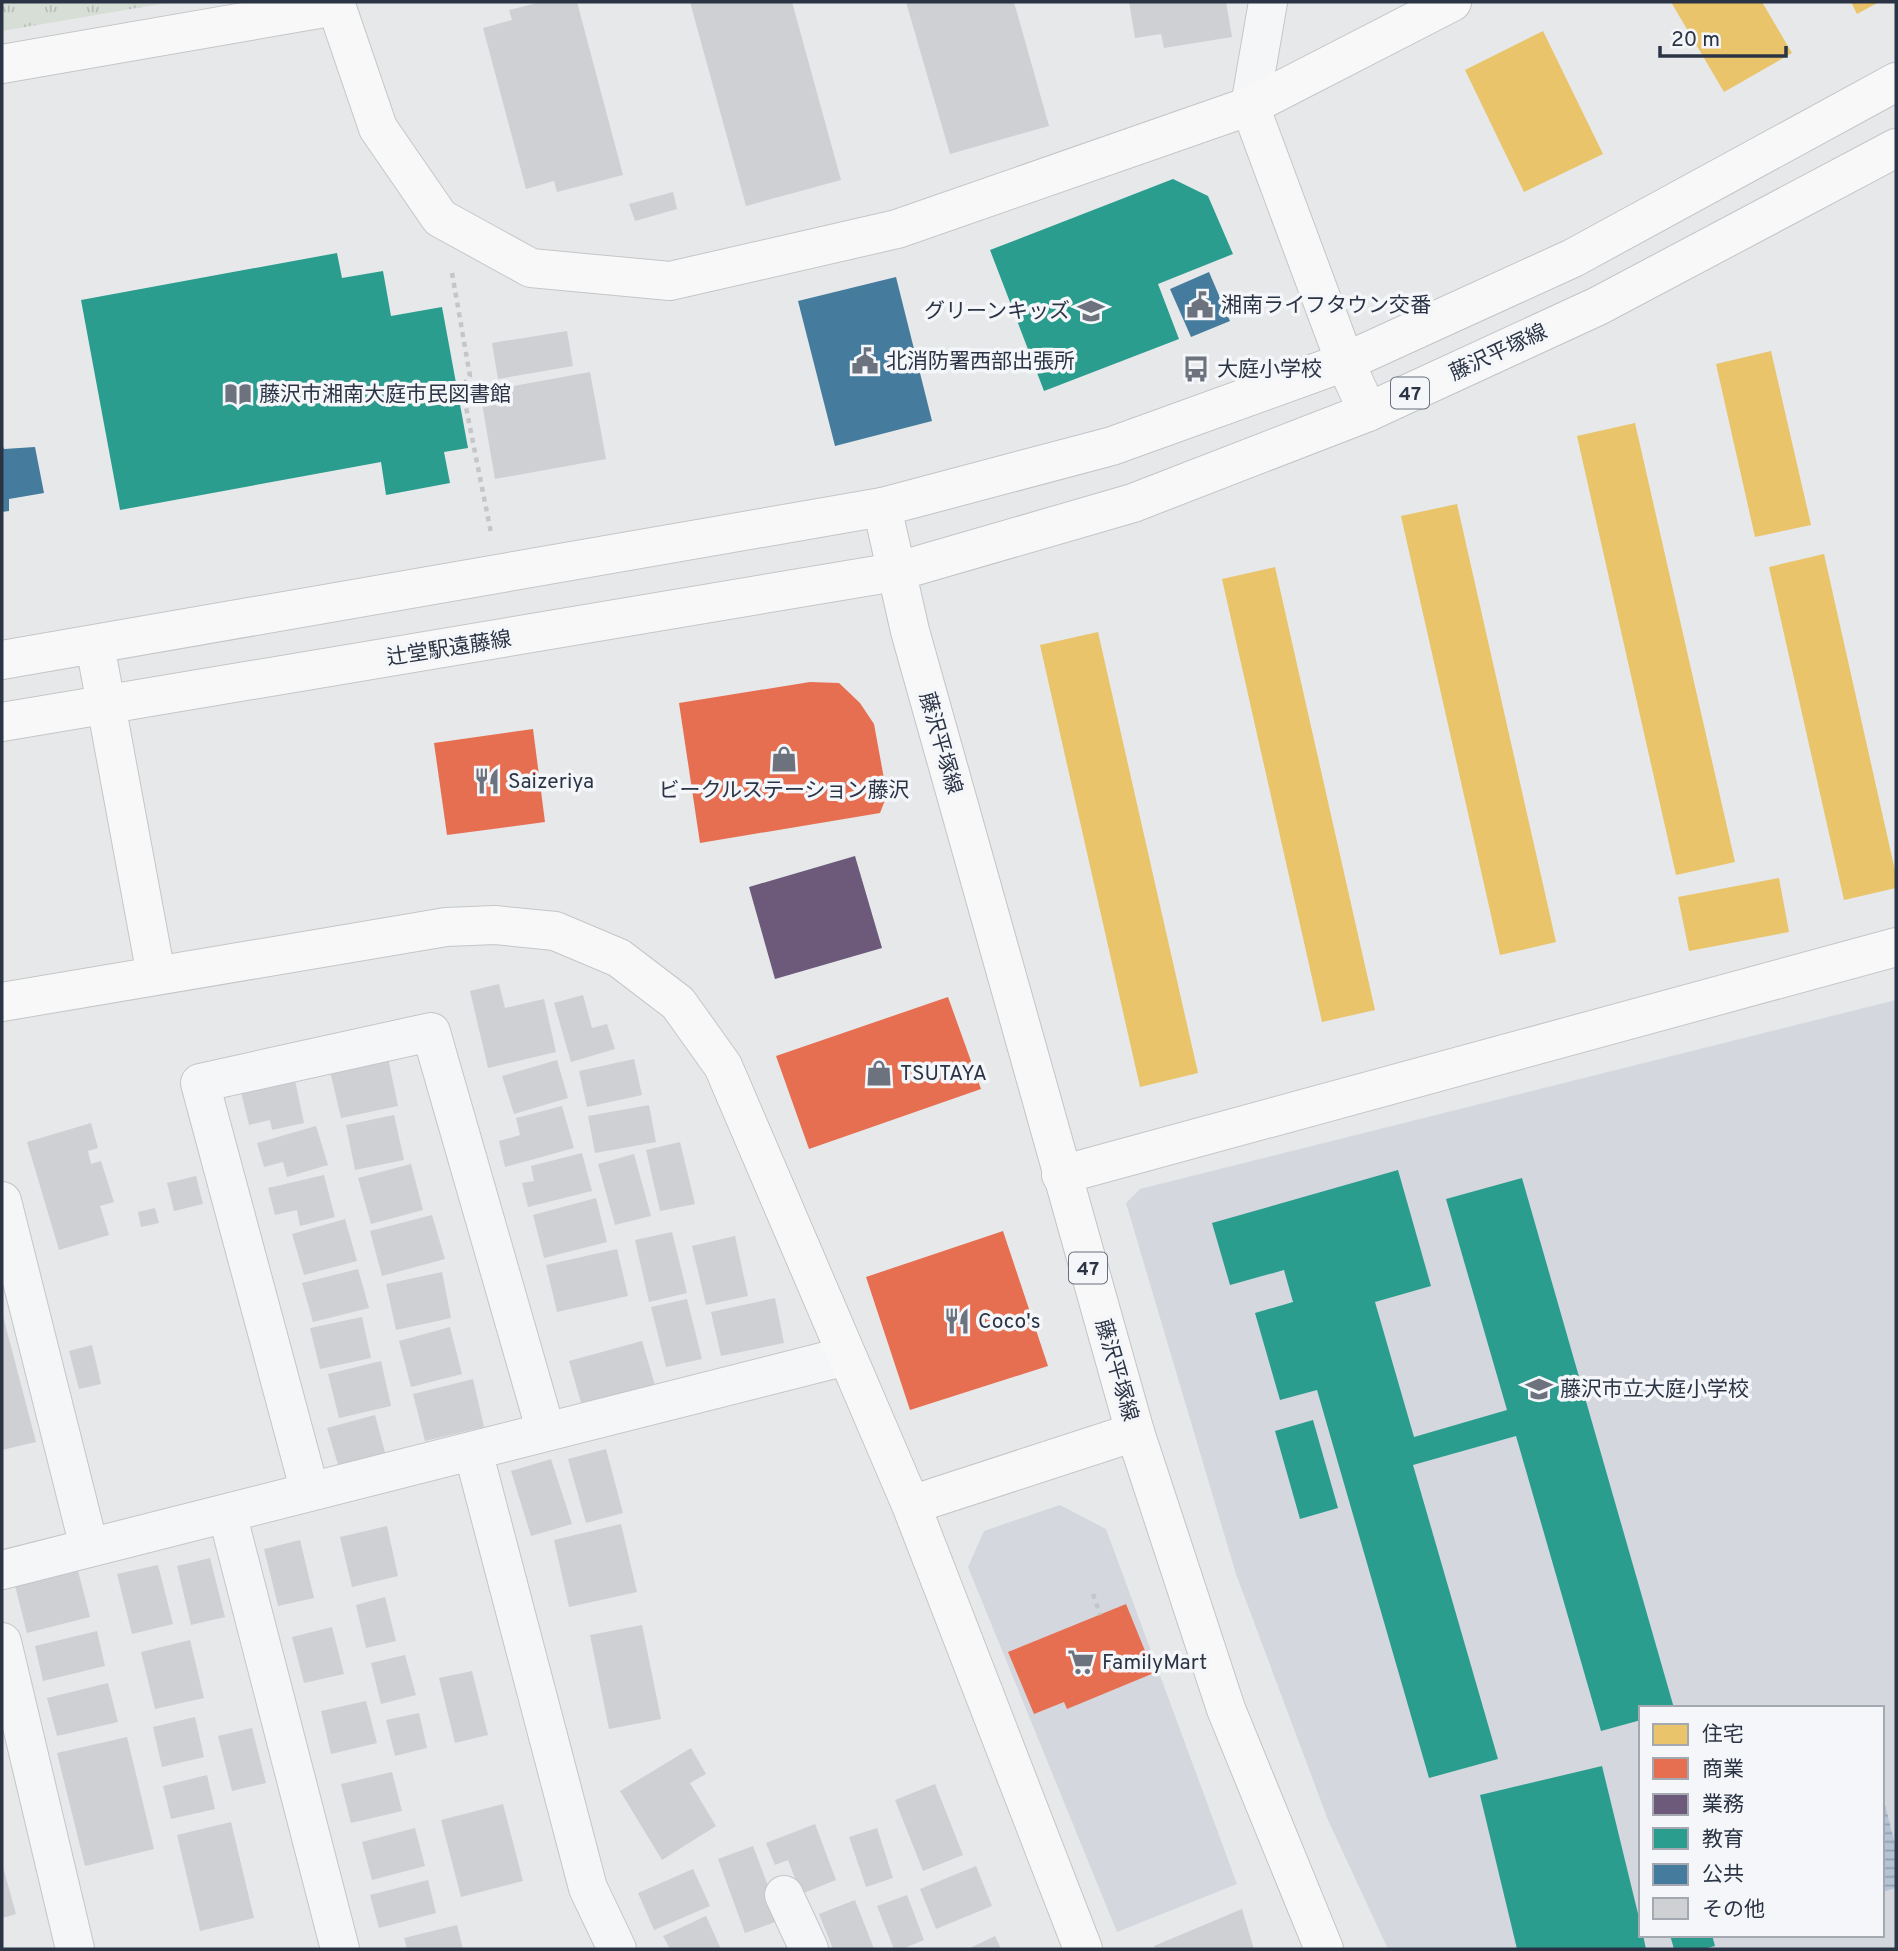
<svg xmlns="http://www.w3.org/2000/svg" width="1898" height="1951" font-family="Overpass,'Noto Sans JP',sans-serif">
<defs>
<pattern id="grass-tufts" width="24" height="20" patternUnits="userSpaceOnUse" patternTransform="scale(1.75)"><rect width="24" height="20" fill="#d6ded6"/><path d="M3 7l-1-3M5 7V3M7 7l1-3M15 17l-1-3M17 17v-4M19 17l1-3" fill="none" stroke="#b8bfb9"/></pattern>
<pattern id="water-rules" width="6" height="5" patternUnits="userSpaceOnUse" patternTransform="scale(1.75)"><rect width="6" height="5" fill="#b4c4d5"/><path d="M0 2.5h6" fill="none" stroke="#93a0af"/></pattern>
</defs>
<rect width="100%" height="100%" fill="#e6e8ea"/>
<path fill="#d4d7dd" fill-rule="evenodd" d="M1896,1000v949h-508l-60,-129 -92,-246 -110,-371 14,-14zM1641,1708h241v227h-241z
M1060,1505l46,24 131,355 -120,48 -149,-365 16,-36z"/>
<path fill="url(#grass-tufts)" d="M2,2h170l-170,29z"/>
<path fill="url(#water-rules)" d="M1885,1805l11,43v40l-14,4v-86z"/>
<path fill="#e9c46a" d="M1671,2h91l30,51 -68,39z
M1851,2h28l-22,12z
M1543,31l60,123 -79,38 -59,-122z
M1771,351l40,174 -56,12 -39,-173z
M1635,423l100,439 -59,13 -99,-439z
M1457,504l99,438 -56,13 -99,-439z
M1824,554l72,321v13l-52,12 -75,-333z
M1275,567l100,443 -53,12 -100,-443z
M1098,632l100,441 -58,14 -100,-442z
M1779,878l10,54 -100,19 -11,-54z"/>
<path fill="#e76f51" d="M810,682l29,1 21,20 14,21 13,71 -7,18 -180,30 -21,-140z
M533,729l12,93 -98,13 -13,-92z
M948,997l33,92 -172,60 -33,-93z
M1003,1231l45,135 -138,44 -44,-133z
M1126,1604l28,69 -87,36 -3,-7 -30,12 -26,-62z"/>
<path fill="#6d597a" d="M855,856l27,92 -107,31 -26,-92z"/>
<path fill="#2a9d8f" d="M1173,179l35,17 25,58 -75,30 21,55 -135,52 -54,-141z
M337,253l5,25 41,-7 8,45 51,-9 26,141 -24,4 6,31 -64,12 -5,-33 -261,48 -39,-210z
M1398,1170l33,116 -56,16 39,135 93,-27 -61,-211 76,-21 152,530h-33v12l-40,11 -85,-295 -103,29 85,294 -69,19 -112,-388 -37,10 -25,-87 38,-11 -9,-32 -54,15 -18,-62z
M1313,1420l25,88 -38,11 -25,-88z
M1602,1766l39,160v9h2l3,14h-129l-37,-154z
M1670,1935h42l3,11 -12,3h-29z"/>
<path fill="#457b9d" d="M1209,272l21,49 -39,16 -21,-48z
M896,277l36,144 -97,25 -37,-145z
M2,444l2,5 31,-2 9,46 -35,6v12l-7,1z"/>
<path fill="#ced0d3" d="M541,2h36l46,173 -66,17 -3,-11 -28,8 -43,-161 29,-8 -3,-10z
M690,2h102l49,178 -95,26z
M906,2h108l35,124 -99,28z
M1129,2h97l6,35 -68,11 -3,-14 -26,4z
M673,192l4,17 -42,12 -6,-17z
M567,331l6,35 -75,13 -6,-36z
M590,372l16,87 -111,20 -15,-87z
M499,984l6,24 39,-9 12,53 -68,16 -18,-77z
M583,995l9,33 15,-4 8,25 -44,13 -17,-59z
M388,1058l10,48 -57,12 -11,-47z
M634,1059l8,36 -55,12 -8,-36z
M557,1060l11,38 -54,16 -12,-38z
M295,1080l9,43 -32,7 -2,-10 -21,5 -8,-33z
M649,1105l7,37 -61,11 -7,-37z
M562,1106l12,42 -69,19 -6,-26 21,-6 -4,-17z
M394,1115l10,45 -49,10 -9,-45z
M91,1123l7,25 -10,3 3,13 10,-3 13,41 -14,4 9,29 -50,15 -32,-108z
M316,1126l12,39 -41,12 -4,-15 -19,5 -7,-24z
M680,1142l15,62 -35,7 -14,-61z
M582,1153l10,38 -64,16 -6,-24 12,-2 -3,-15z
M634,1154l17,62 -36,9 -17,-61z
M411,1164l12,46 -52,14 -13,-46z
M324,1175l11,42 -35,9 -3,-16 -22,5 -7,-27z
M196,1176l7,28 -29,7 -7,-28z
M596,1198l11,44 -63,16 -11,-43z
M155,1208l4,15 -18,4 -3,-15z
M432,1215l13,44 -63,17 -12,-45z
M345,1219l12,42 -53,14 -12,-41z
M672,1232l15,61 -38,9 -14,-62z
M735,1236l13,60 -42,9 -14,-59z
M617,1249l11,47 -71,16 -11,-47z
M358,1269l11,39 -56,14 -11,-39z
M442,1272l9,46 -55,12 -10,-46z
M775,1298l9,45 -63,13 -10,-44z
M687,1299l15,60 -36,8 -15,-60z
M2,1312l34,130 -34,8z
M362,1317l9,41 -51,11 -10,-41z
M450,1327l12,47 -51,13 -12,-46z
M642,1341l13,44 -73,21 -13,-45z
M92,1345l9,39 -22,5 -10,-38z
M381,1361l10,45 -52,12 -11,-44z
M473,1379l11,48 -59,14 -12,-47z
M375,1415l11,41 -47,12 -12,-40z
M606,1449l17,64 -37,10 -18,-64z
M551,1459l21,65 -41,12 -20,-65z
M621,1524l16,68 -68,15 -15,-67z
M387,1526l11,50 -46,11 -12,-50z
M300,1540l14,58 -36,8 -14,-57z
M210,1558l15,59 -34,8 -14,-59z
M158,1565l15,59 -41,10 -15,-60z
M77,1567l13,50 -63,16 -13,-51z
M385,1597l11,44 -30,7 -10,-43z
M642,1625l19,94 -52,10 -19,-94z
M332,1627l12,47 -40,9 -12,-46z
M97,1631l8,35 -62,15 -8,-35z
M190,1640l14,58 -49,11 -14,-57z
M405,1655l11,40 -35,9 -10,-41z
M472,1671l16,64 -33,8 -16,-65z
M108,1683l10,39 -61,14 -10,-38z
M366,1701l11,42 -46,11 -10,-43z
M419,1713l8,35 -32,8 -9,-36z
M195,1717l9,40 -42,10 -9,-40z
M252,1728l14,55 -34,8 -14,-55z
M127,1737l27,112 -69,17 -28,-113z
M691,1748l15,26 -16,9 26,43 -54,34 -42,-69z
M392,1772l10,39 -51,12 -10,-39z
M207,1775l8,34 -44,10 -8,-33z
M935,1784l28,71 -40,16 -28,-71z
M503,1804l20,77 -62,16 -20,-77z
M231,1822l23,96 -54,13 -23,-96z
M815,1824l21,56 -35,14 -13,-34 -13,5 -9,-22z
M415,1828l10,38 -53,14 -10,-38z
M877,1828l16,50 -27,9 -17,-50z
M753,1846l28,74 -36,13 -27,-74z
M2,1863l14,51 -14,4z
M976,1866l16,40 -56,23 -16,-40z
M693,1869l17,37 -56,24 -16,-37z
M428,1880l8,33 -57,15 -9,-33z
M907,1895l17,45 -22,9h-8l-17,-43z
M855,1900l19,49h-41l-14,-35z
M1242,1909l12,40h-99l-1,-3z
M706,1916l15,33h-51l-7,-13z
M457,1925l6,24h-56l-3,-11z
M995,1936l6,13h-33z"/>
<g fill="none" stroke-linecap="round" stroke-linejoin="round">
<g stroke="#c4c6c8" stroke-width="40">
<path id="street" d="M1250,106l18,-104
M2,1201l87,346
M473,1451l115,437 29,61
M310,1492l-110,-409 231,-51 115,400
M227,1513l113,436
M2,1570l844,-214
M2,1642l73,307
M784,1895l25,54"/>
</g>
<g stroke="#c4c6c8" stroke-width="40">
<path id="secondary" d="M335,2l43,126 62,90 91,50 139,13 227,-52 353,-123 202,-104
M2,64l334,-58
M1250,106l95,256 23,50
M95,645l61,330
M2,660l880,-153
M2,722l893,-150
M2,1002l444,-75 49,-2 60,6 64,27 59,45 45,63 188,439 172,444
M1061,1175l835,-228
M911,1505l224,-73"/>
</g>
<g stroke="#c2c5c8" stroke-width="40">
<path id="primary" d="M895,572l238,-69 235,-91 230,-106 298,-158
M1324,1949l-98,-240 -91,-277 -225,-801 -28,-124 230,-61 233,-84 228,-104 323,-176"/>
</g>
<path stroke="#c5c6ca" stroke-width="4.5" stroke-dasharray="5 5" stroke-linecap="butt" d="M452,273l18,103 -8,11 29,146
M1093,1594l7,21"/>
<use href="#street" stroke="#f5f6f7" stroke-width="38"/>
<use href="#secondary" stroke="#f8f8f8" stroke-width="38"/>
<use href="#primary" stroke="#f8f8f8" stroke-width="38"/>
</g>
<defs>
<g id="civic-bare" transform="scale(2.1)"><path d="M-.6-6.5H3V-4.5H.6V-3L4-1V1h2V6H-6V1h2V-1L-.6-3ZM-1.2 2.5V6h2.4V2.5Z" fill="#6c737f" stroke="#f4f6f9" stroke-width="2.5" paint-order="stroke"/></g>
<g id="school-bare" transform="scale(2.1)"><path d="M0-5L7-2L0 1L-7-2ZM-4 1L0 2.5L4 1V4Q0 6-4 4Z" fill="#6c737f" stroke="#f4f6f9" stroke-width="2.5" paint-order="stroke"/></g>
<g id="bus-bare" transform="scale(2.1)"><path d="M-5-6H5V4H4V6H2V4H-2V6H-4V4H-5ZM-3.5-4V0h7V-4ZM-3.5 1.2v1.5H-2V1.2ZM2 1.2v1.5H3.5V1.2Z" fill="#6c737f" stroke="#f4f6f9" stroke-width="2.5" paint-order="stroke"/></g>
<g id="library-bare" transform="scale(2.1)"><path d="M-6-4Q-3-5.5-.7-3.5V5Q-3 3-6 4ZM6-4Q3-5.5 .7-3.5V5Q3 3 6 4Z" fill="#6c737f" stroke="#f4f6f9" stroke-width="2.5" paint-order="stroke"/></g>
<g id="shop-bare" transform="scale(2.1)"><path d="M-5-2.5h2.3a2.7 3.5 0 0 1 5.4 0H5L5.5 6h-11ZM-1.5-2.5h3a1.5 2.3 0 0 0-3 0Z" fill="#6c737f" stroke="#f4f6f9" stroke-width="2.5" paint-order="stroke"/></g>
<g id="restaurant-bare" transform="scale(2.1)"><path d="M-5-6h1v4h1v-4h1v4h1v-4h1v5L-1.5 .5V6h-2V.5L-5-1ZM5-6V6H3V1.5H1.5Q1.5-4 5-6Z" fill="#6c737f" stroke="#f4f6f9" stroke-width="2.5" paint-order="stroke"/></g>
<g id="supermarket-bare" transform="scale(2.1)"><path d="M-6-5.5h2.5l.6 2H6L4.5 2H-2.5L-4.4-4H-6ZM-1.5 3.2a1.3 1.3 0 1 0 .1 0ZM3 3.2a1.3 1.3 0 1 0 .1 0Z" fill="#6c737f" stroke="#f4f6f9" stroke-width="2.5" paint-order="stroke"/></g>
</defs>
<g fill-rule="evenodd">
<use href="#civic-bare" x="1200" y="305"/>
<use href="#school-bare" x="1091" y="311"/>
<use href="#civic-bare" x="865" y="361"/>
<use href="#bus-bare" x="1196" y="369"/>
<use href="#library-bare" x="238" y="394"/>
<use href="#shop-bare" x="784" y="759"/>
<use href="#restaurant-bare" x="487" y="781"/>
<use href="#shop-bare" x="879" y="1073"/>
<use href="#restaurant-bare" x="957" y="1321"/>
<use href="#school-bare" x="1539" y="1389"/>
<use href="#supermarket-bare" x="1081" y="1662"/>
</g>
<g text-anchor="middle" stroke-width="7" stroke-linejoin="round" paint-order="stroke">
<g fill="#f4f6f9" stroke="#676e7b" stroke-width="2">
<rect x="1391" y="377.5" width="38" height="31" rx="5"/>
<rect x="1069" y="1252.5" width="38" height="31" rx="5"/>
</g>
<g font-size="19" font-weight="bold" fill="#2b3445">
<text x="1410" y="400">47</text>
<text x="1088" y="1275">47</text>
</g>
<g font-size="21" fill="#2b3445" stroke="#f4f6f9" text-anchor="start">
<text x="1221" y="312">湘南ライフタウン交番</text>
<text x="1070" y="318" text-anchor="end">グリーンキッズ</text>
<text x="886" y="368">北消防署西部出張所</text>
<text x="1217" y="376">大庭小学校</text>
<text x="259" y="401">藤沢市湘南大庭市民図書館</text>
<text x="508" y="788">Saizeriya</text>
<text x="784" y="797" text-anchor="middle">ビークルステーション藤沢</text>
<text x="900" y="1080">TSUTAYA</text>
<text x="978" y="1328">Coco's</text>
<text x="1560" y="1396">藤沢市立大庭小学校</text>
<text x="1102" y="1669">FamilyMart</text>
</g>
<g font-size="21" fill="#2b3445" stroke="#f4f6f9">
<text transform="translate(1498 352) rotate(-25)" y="7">藤沢平塚線</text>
<text transform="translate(449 648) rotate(-9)" y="7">辻堂駅遠藤線</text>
<text transform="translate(941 743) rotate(74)" y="7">藤沢平塚線</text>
<text transform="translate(1117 1370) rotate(74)" y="7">藤沢平塚線</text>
</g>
</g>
<rect width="1898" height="1951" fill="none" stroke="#2b3445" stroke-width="7"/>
<rect x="1639" y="1706" width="245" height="231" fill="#f4f6f9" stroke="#a4a8b1" stroke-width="2"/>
<rect x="1653" y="1724" width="35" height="21" fill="#e9c46a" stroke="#a4a8b1" stroke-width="2"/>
<text x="1702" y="1741" font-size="21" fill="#2b3445">住宅</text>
<rect x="1653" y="1758" width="35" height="21" fill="#e76f51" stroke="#a4a8b1" stroke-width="2"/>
<text x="1702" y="1776" font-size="21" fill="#2b3445">商業</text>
<rect x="1653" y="1794" width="35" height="21" fill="#6d597a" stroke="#a4a8b1" stroke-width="2"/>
<text x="1702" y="1811" font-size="21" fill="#2b3445">業務</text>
<rect x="1653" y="1828" width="35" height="21" fill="#2a9d8f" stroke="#a4a8b1" stroke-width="2"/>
<text x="1702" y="1846" font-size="21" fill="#2b3445">教育</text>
<rect x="1653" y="1864" width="35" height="21" fill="#457b9d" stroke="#a4a8b1" stroke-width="2"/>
<text x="1702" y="1881" font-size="21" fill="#2b3445">公共</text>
<rect x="1653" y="1898" width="35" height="21" fill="#ced0d3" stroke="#a4a8b1" stroke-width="2"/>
<text x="1702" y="1916" font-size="21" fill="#2b3445">その他</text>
<path d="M1660 46v10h126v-10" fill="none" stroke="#2b3445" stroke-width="3.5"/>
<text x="1671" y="46" font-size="21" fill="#2b3445" stroke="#f4f6f9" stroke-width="5" paint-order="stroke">20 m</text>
</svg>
